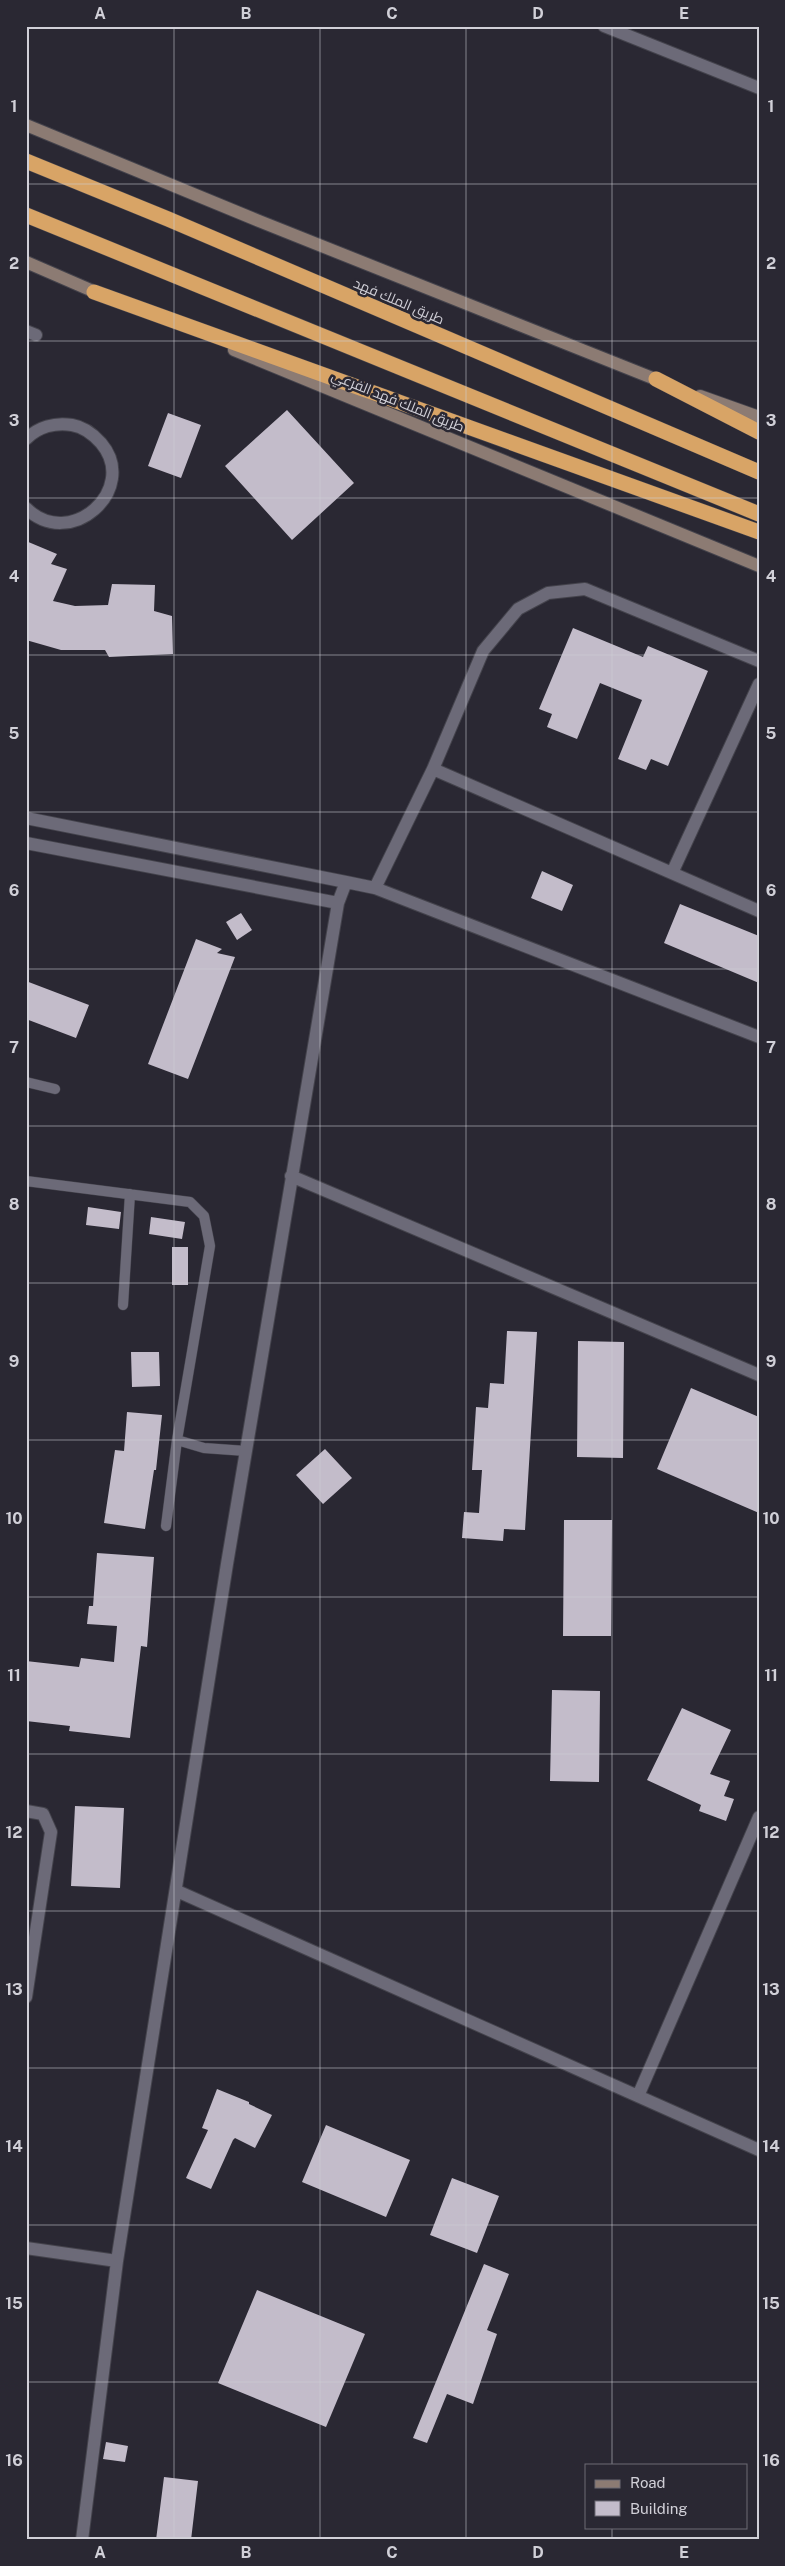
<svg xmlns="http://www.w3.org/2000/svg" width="785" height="2566" font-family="'Public Sans',Cairo,sans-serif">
<rect width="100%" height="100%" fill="#2a2833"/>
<path fill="#c3bcca" d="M287,410l67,73 -62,57 -67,-74z
M168,413l33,12 -20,53 -33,-12z
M26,541l31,13 -6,10 16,5 -14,32 22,5 33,-1 4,-21 43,1 -1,26 18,5 1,38 -64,3 -4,-7h-44l-35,-10z
M573,628l70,29 5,-11 60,25 -40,95 -17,-7 -5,11 -28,-11 24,-59 -42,-17 -23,56 -30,-12 5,-13 -13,-5z
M542,871l31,14 -11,26 -31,-13z
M680,904l79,32v47l-95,-40z
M241,913l11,17 -15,10 -11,-18z
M196,939l26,10 -5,4 18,4 -47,122 -40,-15z
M26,981l63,24 -13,33 -50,-19z
M88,1207l33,5 -2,17 -33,-4z
M151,1217l34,5 -3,17 -33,-5z
M172,1247h16v38h-16z
M507,1331l30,1 -12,198 -21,-1 -1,12 -41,-3 2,-26 15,1 3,-43h-10l4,-63 12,1 2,-25 14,1z
M578,1341l46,1 -1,116 -46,-1z
M131,1352h28l1,34 -28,1z
M691,1388l68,29v96l-102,-44z
M127,1412l35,3 -6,55h-2l-9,59 -41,-6 11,-73 9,1z
M325,1449l27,29 -29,26 -27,-29z
M564,1520h48l-1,116h-48z
M97,1553l57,4 -7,90 -6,-1 -11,92 -61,-7 1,-5 -44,-5v-60l53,6 2,-9 33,4 3,-36 -30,-2 2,-18h4z
M552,1690l48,1 -1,91 -49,-1z
M682,1708l49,22 -21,44 20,7 -6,15 10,3 -8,22 -27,-10 2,-6 -54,-25z
M75,1806l49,2 -4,80 -49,-2z
M217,2089l32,13v2l23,11 -17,33 -20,-10 -2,2 -22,49 -25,-11 22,-48 -6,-2z
M326,2125l84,35 -24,57 -84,-35z
M452,2178l47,18 -22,57 -47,-18z
M484,2264l25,10 -22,56 10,4 -24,70 -26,-10 -20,49 -14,-5z
M257,2290l108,44 -39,93 -108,-44z
M106,2442l22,4 -3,16 -22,-3z
M164,2477l34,4 -7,59h-35z"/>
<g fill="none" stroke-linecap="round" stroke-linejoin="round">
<g stroke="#44434c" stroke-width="11">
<path id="service" d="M26,1082l29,7
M26,1181l164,21 14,14 6,30 -33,194 27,8 42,3
M123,1305l7,-111
M166,1526l11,-86"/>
</g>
<g stroke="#44434c" stroke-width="14">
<path id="minor" d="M604,26l155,62
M26,331l10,4
M26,439c12,-12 29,-17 46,-14 12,2 21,9 29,18 39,46 -31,109 -75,65
M433,769l326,142
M26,818l320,64
M26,843l312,60
M672,873l87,-189
M375,888l384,149
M291,1176l468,199
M26,1811l17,3 8,18 -25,165
M177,1891l582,259
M638,2096l121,-279
M26,2248l91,13
M82,2540l35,-279 110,-697 111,-661 8,-21 29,6 58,-119 50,-118 35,-42 30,-16 37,-4 174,72"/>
</g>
<g stroke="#44434c" stroke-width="14">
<path id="secondary" d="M26,125l233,96 406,162
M26,262l76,33
M234,350l525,216
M700,396l59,21"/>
</g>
<g stroke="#44434c" stroke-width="16">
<path id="motorway" d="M26,161l142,58 591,253
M26,215l733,299
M94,292l665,240
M656,379l103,53"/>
</g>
<use href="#service" stroke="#6c6a78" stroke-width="10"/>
<use href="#minor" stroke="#6c6a78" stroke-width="12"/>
<use href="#secondary" stroke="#8c7b73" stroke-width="12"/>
<use href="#motorway" stroke="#d8a466" stroke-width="15"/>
</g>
<path fill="none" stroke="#d1d0d8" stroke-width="1" stroke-opacity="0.55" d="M174,26v2514M320,26v2514M466,26v2514M612,26v2439M26,184h733M26,341h733M26,498h733M26,655h733M26,812h733M26,969h733M26,1126h733M26,1283h733M26,1440h733M26,1597h733M26,1754h733M26,1911h733M26,2068h733M26,2225h733M26,2382h733M612,2527v13"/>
<g text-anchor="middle" stroke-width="5" stroke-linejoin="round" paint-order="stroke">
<g font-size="14" fill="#d1d0d8" stroke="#2a2833">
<text transform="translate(399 301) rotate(23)" y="5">طريق الملك فهد</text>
<text transform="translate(398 401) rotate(22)" y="5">طريق الملك فهد الفرعي</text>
</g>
</g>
<rect width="785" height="2566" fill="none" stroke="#2a2833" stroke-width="55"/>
<rect x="585" y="2464" width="162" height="65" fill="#2a2833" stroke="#6d6b75"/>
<rect x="595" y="2480" width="25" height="8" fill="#8c7b73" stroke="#6d6b75"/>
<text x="630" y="2488" font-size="15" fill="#d1d0d8">Road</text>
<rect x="595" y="2501" width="25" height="15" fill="#c3bcca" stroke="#6d6b75"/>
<text x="630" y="2514" font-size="15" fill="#d1d0d8">Building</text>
<rect x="28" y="28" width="730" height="2510" fill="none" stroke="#d1d0d8" stroke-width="2"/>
<g font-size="16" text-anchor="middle" font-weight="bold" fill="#d1d0d8">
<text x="100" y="19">A</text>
<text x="246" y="19">B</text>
<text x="392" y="19">C</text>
<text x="538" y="19">D</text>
<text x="684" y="19">E</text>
<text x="14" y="112">1</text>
<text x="771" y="112">1</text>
<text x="14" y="269">2</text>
<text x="771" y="269">2</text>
<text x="14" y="426">3</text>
<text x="771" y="426">3</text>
<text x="14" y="582">4</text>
<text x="771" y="582">4</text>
<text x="14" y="739">5</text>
<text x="771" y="739">5</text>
<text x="14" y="896">6</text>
<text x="771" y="896">6</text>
<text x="14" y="1053">7</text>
<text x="771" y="1053">7</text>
<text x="14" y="1210">8</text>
<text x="771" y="1210">8</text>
<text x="14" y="1367">9</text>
<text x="771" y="1367">9</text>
<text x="14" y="1524">10</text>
<text x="771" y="1524">10</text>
<text x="14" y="1681">11</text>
<text x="771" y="1681">11</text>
<text x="14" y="1838">12</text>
<text x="771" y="1838">12</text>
<text x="14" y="1995">13</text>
<text x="771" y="1995">13</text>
<text x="14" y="2152">14</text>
<text x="771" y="2152">14</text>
<text x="14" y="2309">15</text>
<text x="771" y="2309">15</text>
<text x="14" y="2466">16</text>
<text x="771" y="2466">16</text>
<text x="100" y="2558">A</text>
<text x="246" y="2558">B</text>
<text x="392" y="2558">C</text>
<text x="538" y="2558">D</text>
<text x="684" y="2558">E</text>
</g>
</svg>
